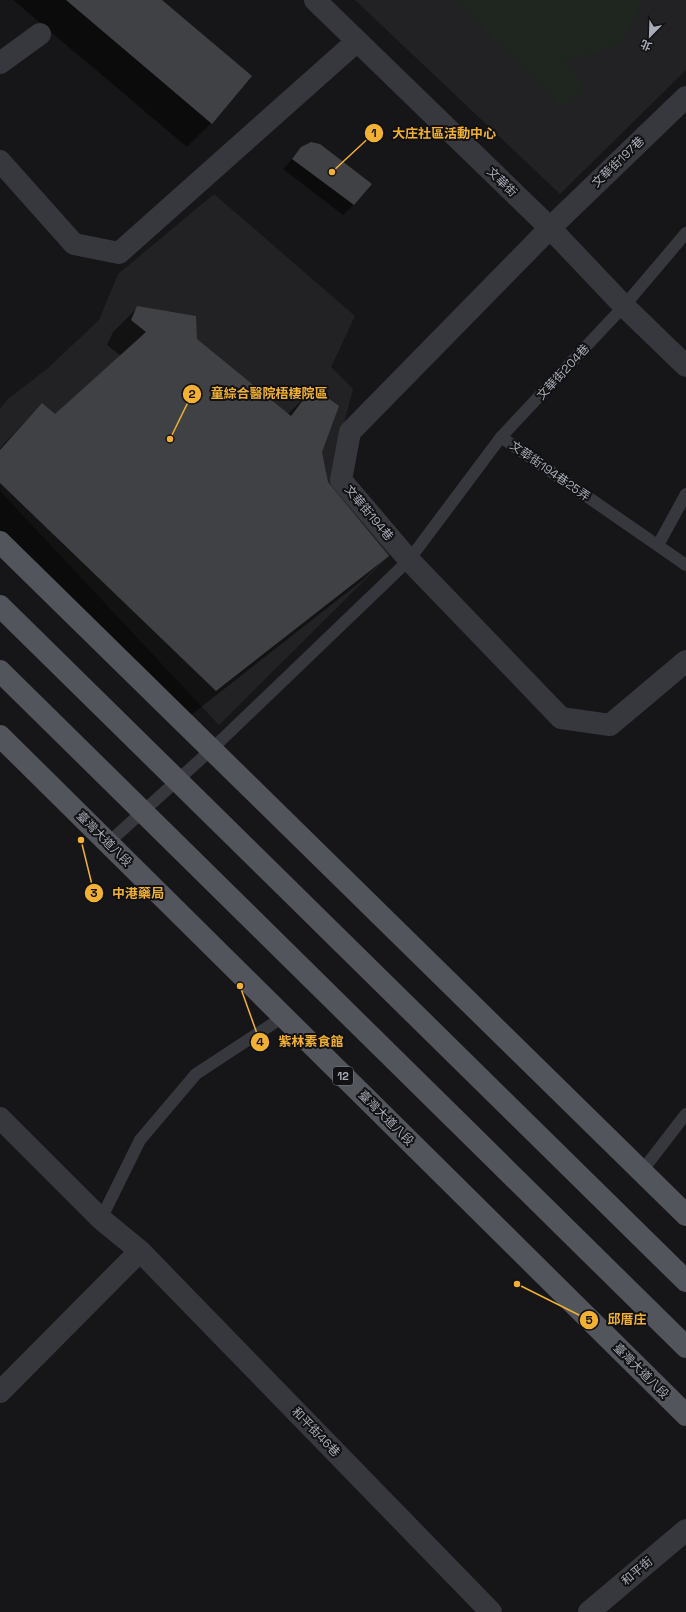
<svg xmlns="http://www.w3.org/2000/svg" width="686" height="1612" font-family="'Space Grotesk','Noto Sans TC',sans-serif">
<rect width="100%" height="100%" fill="#161618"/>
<path fill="#222225" d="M355,0h331v70l-126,124z
M214,194l141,122 -24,51 22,22 -21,80 69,75 -182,181 -219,-234v-82l8,-10 40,-31 51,-48 19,-46z"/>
<path fill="#1e261f" d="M455,0h188c-7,15 -13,31 -24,43 -7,7 -45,16 -56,18l22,25 -21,21z"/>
<path fill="#0007" d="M13,0h147l51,123 -24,24z
M302,148l52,56 -11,11 -60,-46z
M138,307l58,33 92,74 25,-25 8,63 6,30 60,74 -24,24 -172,135 -191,-185v-82l42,-44 13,11 66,-59 -14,-11 6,-13z"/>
<path fill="#404145" d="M66,0h96l90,76 -40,48z
M311,142l9,2 52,40 -18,21 -62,-46 9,-12z
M137,306l59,10 1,23 94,77 22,-29 26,19 -17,46 6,30 61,74 -173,135 -216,-208v-33l42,-47 13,11 91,-82 -15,-12z"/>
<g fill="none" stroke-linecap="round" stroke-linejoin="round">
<path stroke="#37383d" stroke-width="12" d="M501,437l185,128
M658,545l28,-51
M108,843l104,-94 197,-189 92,-123 123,-131 62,-73
M642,1171l44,-57
M101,1219l39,-79 56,-66 87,-57"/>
<path stroke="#37383d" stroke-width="22" d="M315,0l235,228 74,78 62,60
M0,63l40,-29
M686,97l-136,131 -200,204 -9,48 68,80 152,158 49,7 76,-64
M0,161l74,83 45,9 237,-211
M0,1118l101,101 39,32 351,361
M0,1392l140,-141
M589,1612l97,-82"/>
<path stroke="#53555c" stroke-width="22" d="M0,542l686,673
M0,606l686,675
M0,671l686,676
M0,736l686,679"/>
</g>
<g text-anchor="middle" stroke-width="4" stroke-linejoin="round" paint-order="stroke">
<rect fill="#111113" stroke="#7b7e86" stroke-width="1" x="333" y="1067" width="20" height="18" rx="3"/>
<g font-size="11" font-weight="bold" fill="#a8adb8">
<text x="343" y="1080">12</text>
</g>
<g font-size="12" fill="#a8adb8" stroke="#111113">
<text transform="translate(618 162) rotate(-44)" y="4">文華街197巷</text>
<text transform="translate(502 182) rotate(44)" y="4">文華街</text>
<text transform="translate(563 372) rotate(-47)" y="4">文華街204巷</text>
<text transform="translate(550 471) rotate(35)" y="4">文華街194巷25弄</text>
<text transform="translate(369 513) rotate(50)" y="4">文華街194巷</text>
<text transform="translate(104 839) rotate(45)" y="4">臺灣大道八段</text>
<text transform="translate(386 1118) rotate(45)" y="4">臺灣大道八段</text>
<text transform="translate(641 1371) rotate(45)" y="4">臺灣大道八段</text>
<text transform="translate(316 1432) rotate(46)" y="4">和平街46巷</text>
<text transform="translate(637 1571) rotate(-40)" y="4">和平街</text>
</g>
</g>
<path fill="none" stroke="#f2b134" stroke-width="1.5" d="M332 172L374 133M170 439L192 394M81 840L94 893M240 986L260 1042M517 1284L589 1320"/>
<g fill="#f2b134" stroke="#111113" stroke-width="1.5">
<circle cx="332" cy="172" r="4"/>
<circle cx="170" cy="439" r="4"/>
<circle cx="81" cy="840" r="4"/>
<circle cx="240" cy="986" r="4"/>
<circle cx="517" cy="1284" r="4"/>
<circle cx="374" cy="133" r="10"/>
<circle cx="192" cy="394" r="10"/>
<circle cx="94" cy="893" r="10"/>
<circle cx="260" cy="1042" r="10"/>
<circle cx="589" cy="1320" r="10"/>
</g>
<g font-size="12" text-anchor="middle" font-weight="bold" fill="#111">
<text x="374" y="137">1</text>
<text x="192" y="398">2</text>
<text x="94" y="897">3</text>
<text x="260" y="1046">4</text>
<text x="589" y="1324">5</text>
</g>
<g font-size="13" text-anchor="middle" font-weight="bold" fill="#f2b134" stroke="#111113" stroke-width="4" stroke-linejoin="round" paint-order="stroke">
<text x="444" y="138">大庄社區活動中心</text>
<text x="269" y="398">童綜合醫院梧棲院區</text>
<text x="138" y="898">中港藥局</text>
<text x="311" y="1046">紫林素食館</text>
<text x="627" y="1324">邱厝庄</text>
</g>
<g transform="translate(650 36) rotate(203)" stroke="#111113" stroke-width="3" paint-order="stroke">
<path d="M0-3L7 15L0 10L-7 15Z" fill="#a8adb8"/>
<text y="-6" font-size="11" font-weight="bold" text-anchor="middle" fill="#a8adb8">北</text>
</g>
</svg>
